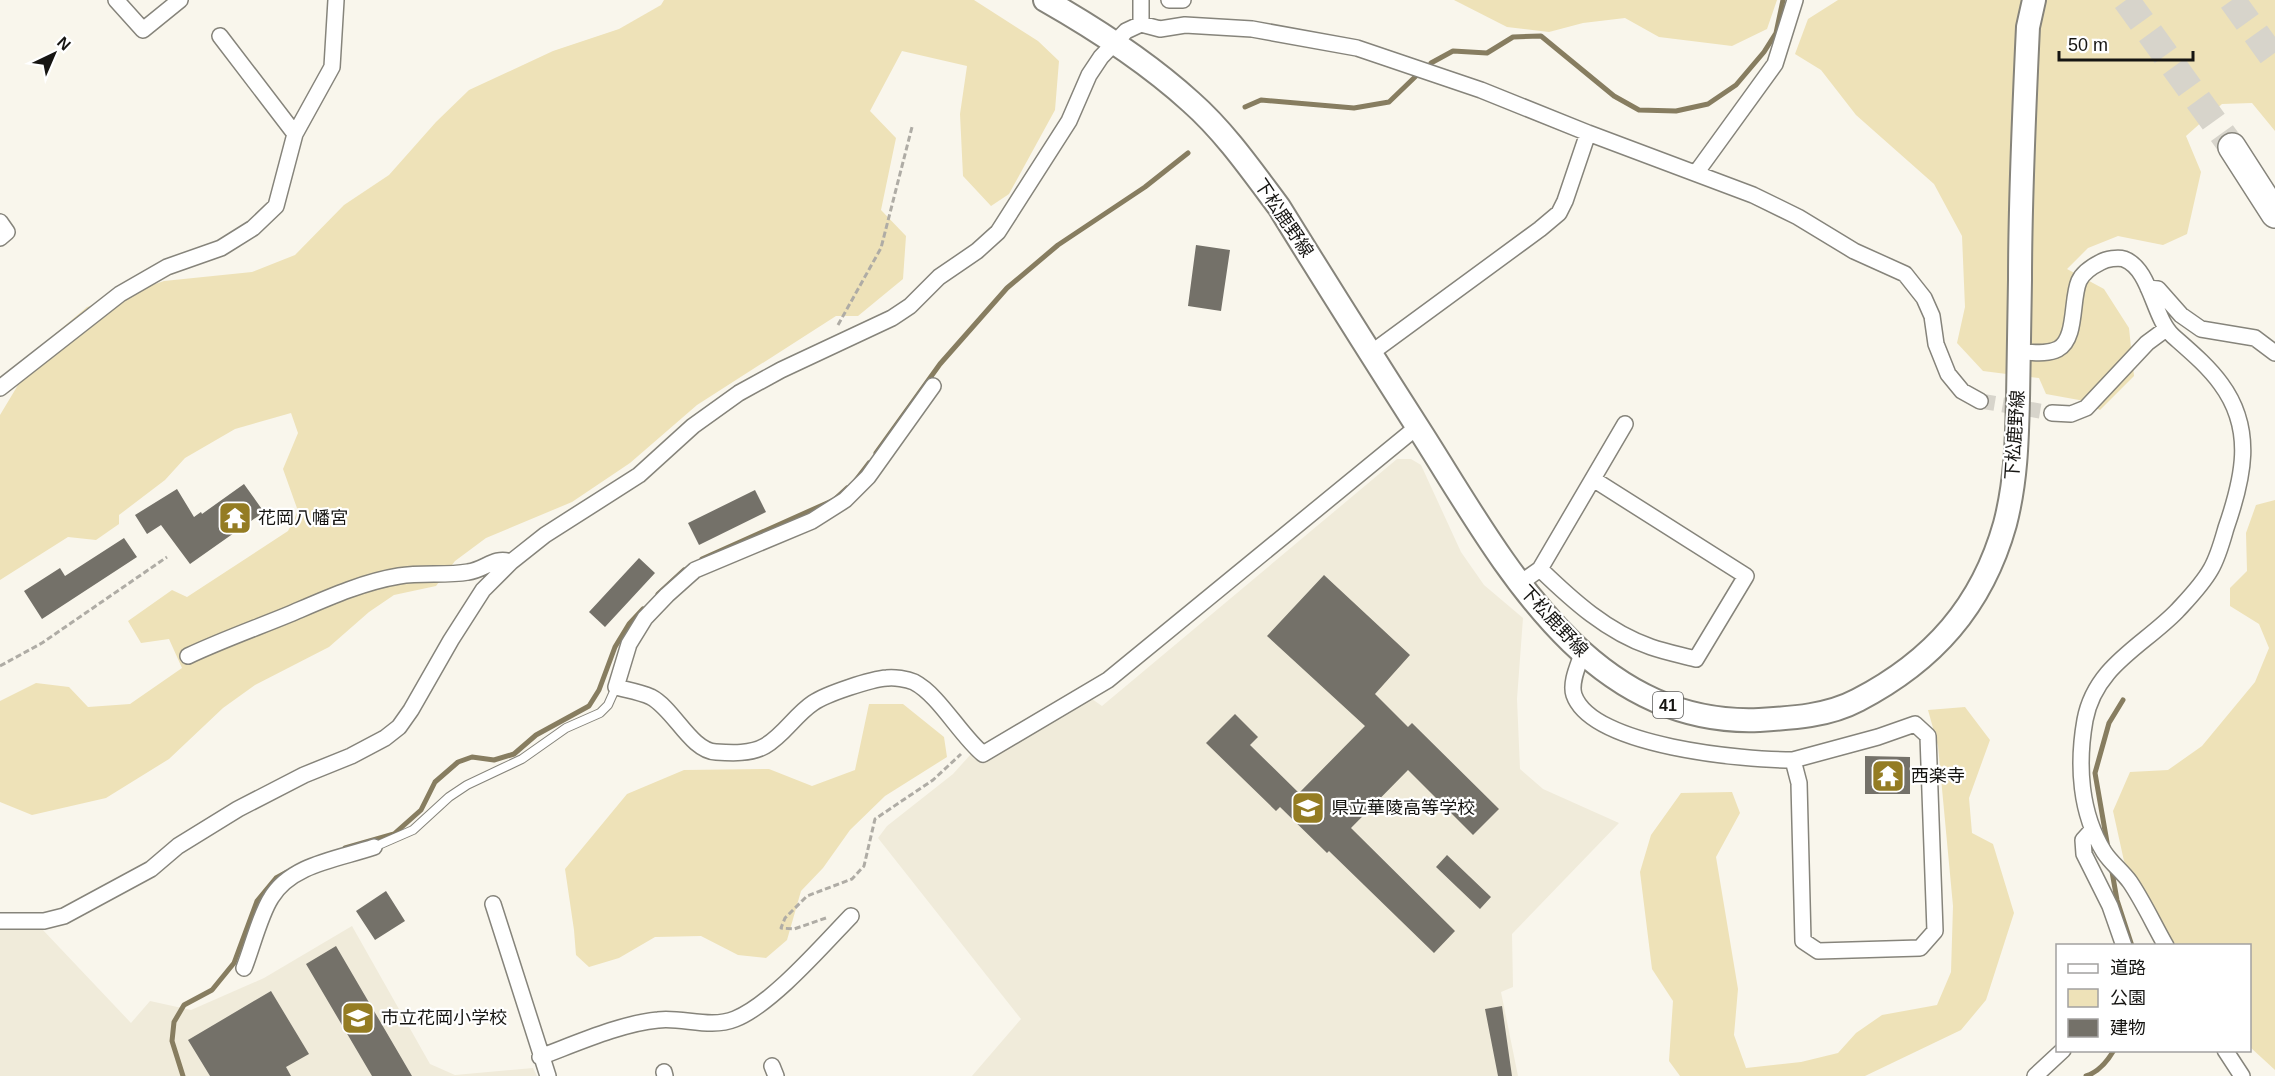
<svg xmlns="http://www.w3.org/2000/svg" width="2275" height="1076" font-family="Arial,'Noto Sans JP',sans-serif">
<rect width="100%" height="100%" fill="#f9f6ec"/>
<path fill="#f0ebda" d="M1397,459h14l10,6 40,87 23,33 39,33 -6,81 3,70 23,20 76,34 -107,111 1,53 -12,5 17,84h-546l49,-57 -143,-181 9,-12 66,-52 18,-20 11,10 110,-65 10,7z
M352,926l78,138 25,11 78,-7 4,8h-537v-147h42l89,94 19,-22 41,9 73,-32z"/>
<path fill="#eee2b8" d="M664,0h310l64,41 21,20 -4,49 -46,84 -18,12 -28,-30 -3,-62 7,-48 -65,-15 -32,60 26,27 -15,72 25,26 -3,43 -45,37h-22l-139,89 -67,58 -58,39 -86,36 -31,23 -19,25 -42,9 -25,17 -40,35 -74,38 -32,23 -54,51 -63,39 -74,17 -32,-13v-101l36,-18 33,4 19,20 42,-3 52,-36 -13,-29 -28,4 -13,-22 44,-31 15,7 101,-66 10,-20 -15,-42 15,-36 -7,-20 -56,16 -50,29 -20,22 -46,35v9l-23,16 -28,-3 -68,43v-165l42,-70 45,-38 77,-26 88,-9 43,-17 49,-50 45,-30 47,-53 33,-32 84,-39 66,-22 42,-24z
M1454,0h323l-10,29 -35,17 -73,-9 -34,-19 -42,5 -34,9 -42,-5z
M1838,0h437v131l-23,-28 -30,1 -36,32 15,36 -14,62 -24,11 -45,-9 -30,12 -21,21 37,20 25,39 5,48 -34,34 -21,-10 -33,-6 -7,-16 -56,-7 -26,-28 8,-36 -3,-71 -28,-52 -78,-69 -35,-45 -26,-16 13,-35z
M2275,500v570l-25,-23v-101l-75,-1 -51,-84 -11,-50 17,-39 38,-2 34,-24 53,-64 14,-34 -10,-24 -29,-18v-18l17,-17 -1,-38 10,-28z
M869,704h34l41,33 3,20 -62,39 -35,34 -27,38 -22,23 -14,49 -21,18 -28,-3 -37,-19 -46,1 -36,21 -30,9 -13,-12 -2,-25 -9,-61 62,-75 57,-24 85,-1 43,17 43,-16z
M1965,707l25,33 -21,58 3,35 21,11 21,69 -28,87 -25,30 -96,46h-185l-11,-15 4,-60 -21,-32 -12,-97 11,-37 30,-42 51,-1 8,21 -24,44 22,132 -4,46 12,33 55,-6 37,-9 18,-20 26,-18 55,-10 14,-33 2,-66 -15,-160 -10,-36z"/>
<g fill="none" stroke-linecap="round" stroke-linejoin="round">
<path stroke="#877d60" stroke-width="5" d="M1431,63l22,-12 34,2 26,-16 28,-1 73,60 25,14 37,1 32,-7 28,-19 28,-33 12,-19 7,-33
M1245,107l16,-7 93,8 35,-6 27,-26
M876,453l64,-89 67,-76 51,-43 87,-58 43,-34
M856,480l13,-17
M702,559l132,-59 13,-12
M658,594l26,-24
M345,848l49,-14 27,-24 14,-28 23,-20 14,-5 22,3 20,-6 22,-19 53,-29 10,-16 16,-43 14,-23 14,-15
M2108,848l-13,-75 14,-50 14,-23
M2111,866l6,34 15,46
M183,1076l-11,-35 2,-19 10,-17 28,-15 22,-27 23,-62 19,-23 11,-6
M2086,1076c13,-4 21,-14 28,-26"/>
</g>
<path fill="#747169" d="M1196,245l34,5 -9,61 -33,-5z
M244,484l20,28 -74,52 -29,-39 -14,9 -12,-19 42,-26 17,28 7,-5 1,2z
M755,490l11,22 -67,33 -11,-22z
M124,538l13,19 -95,62 -18,-28 36,-23 5,8z
M639,558l16,15 -50,54 -16,-15z
M1324,575l86,80 -35,39 33,33 4,-4 87,86 -26,26 -65,-65 -57,58 104,103 -21,22 -105,-102 -2,2 -47,-46 -4,4 -70,-68 29,-29 23,23 -8,8 49,48 66,-67 -98,-90z
M1865,756l45,1v37h-45z
M1447,855l44,42 -11,12 -44,-42z
M386,891l19,30 -30,19 -19,-29z
M336,946l76,130h-40l-66,-112z
M271,991l38,63 -23,13 5,9h-81l-22,-36z
M1502,1006l10,70h-14l-13,-67z"/>
<g fill="none" stroke-linecap="round" stroke-linejoin="round">
<path stroke="#d7d4cb" stroke-width="15" stroke-dasharray="15 8" stroke-linecap="butt" d="M1980,401l72,12"/>
<path stroke="#d7d4cb" stroke-width="27" stroke-dasharray="27 14" stroke-linecap="butt" d="M2126,0l106,147
M2232,0l43,60"/>
<g stroke="#86847b" stroke-width="10">
<path id="service" d="M374,847l39,-17 36,-33 18,-12 55,-26 44,-31 34,-15 8,-8 8,-18"/>
</g>
<g stroke="#86847b" stroke-width="18">
<path id="minor" d="M116,0l27,30 37,-30
M1141,0v24
M1169,0h14
M220,36l75,98
M1696,173l79,-109 20,-64
M0,222l7,10 -7,6
M2148,288l10,1 23,26 20,14 54,9 20,15
M2019,352c13,0 27,3 39,-3 19,-10 13,-50 21,-68 4,-9 14,-15 22,-19 5,-3 17,-5 23,-3 27,10 29,59 49,77 17,15 35,30 48,48 34,46 22,95 5,144 -4,14 -8,29 -15,41 -9,16 -22,29 -34,42 -34,35 -82,55 -92,109 -8,45 -5,93 19,132 7,11 18,19 26,30 13,19 24,43 36,64
M1371,353l169,-124 19,-16 6,-12 23,-68
M933,386l-65,91 -23,23 -33,21 -117,49 -28,25 -22,23 -16,26 -13,43c11,3 24,5 35,10 23,12 40,54 65,55 16,1 35,2 49,-6 19,-11 30,-31 48,-43 13,-9 58,-24 74,-25 7,-1 20,1 27,4 25,13 46,53 69,72l125,-74 309,-253
M0,388l120,-94 47,-27 54,-19 32,-20 23,-22 19,-72 37,-67 4,-67
M2052,413l19,1 15,-6 61,-65 19,-14
M1540,569c32,31 67,63 111,78 14,5 30,8 45,12l50,-83 -153,-97
M1519,584l21,-15 85,-145
M1582,654c-4,12 -12,29 -8,41 18,52 171,65 219,65
M188,656c34,-16 68,-28 102,-42 35,-15 72,-32 109,-38 23,-4 47,0 69,-4 17,-2 26,-16 43,-10
M1915,724l13,12 7,195 -15,17 -102,3 -15,-10 -4,-158 -6,-23 85,-23z
M2092,830l-9,10 1,14 26,52 14,40
M493,904l55,172
M0,921h44l20,-5 87,-47 27,-23 60,-37 66,-34 47,-19 34,-18 14,-11 12,-17 40,-70 32,-50 28,-28 34,-27 94,-60 54,-49 46,-33 42,-23 111,-52 18,-12 29,-29 38,-26 21,-19 71,-111 20,-46 12,-18 25,-26 15,-7 19,5 25,-4 67,4 105,19 124,42 107,43 165,62 45,22 56,34 51,23 19,24 8,18 4,28 12,30 14,17 18,10
M244,968c8,-20 16,-53 27,-70 20,-34 68,-39 103,-51
M2225,1050l17,26
M540,1057c35,-13 82,-34 118,-37 25,-3 52,9 77,-1 36,-14 88,-74 116,-103
M772,1066l4,10
M664,1072l1,4
M2035,1076l28,-26"/>
</g>
<g stroke="#86847b" stroke-width="26">
<path id="primary" d="M1045,0c51,29 102,62 146,102 34,30 61,69 88,105 47,76 95,152 143,227 79,124 165,293 337,286 34,-2 69,-4 99,-20 75,-39 124,-94 147,-176 11,-42 12,-83 13,-126 1,-39 1,-78 2,-118 0,-84 4,-168 8,-253l6,-27"/>
</g>
<g stroke="#86847b" stroke-width="30">
<path id="motorway" d="M2232,147l43,67"/>
</g>
<path stroke="#afaca5" stroke-width="3" stroke-dasharray="6 3" stroke-linecap="butt" d="M838,325l43,-77 31,-121
M0,666l42,-23 125,-86
M826,918l-32,11 -13,-1 4,-10 22,-22 45,-17 12,-13 11,-47 58,-39 28,-26"/>
<use href="#service" stroke="#fff" stroke-width="8"/>
<use href="#minor" stroke="#fff" stroke-width="15"/>
<use href="#primary" stroke="#fff" stroke-width="22"/>
<use href="#motorway" stroke="#fff" stroke-width="27"/>
</g>
<defs>
<g id="temple-square" transform="scale(1.725)"><rect x="-9" y="-9" width="18" height="18" rx="4" fill="#947c23" stroke="#fff"/><path d="M0-6L5-2H3V0L6.5 2.5H4V6H1.5V3h-3V6H-4V2.5H-6.5L-3 0V-2H-5Z" fill="#fff"/></g>
<g id="school-square" transform="scale(1.725)"><rect x="-9" y="-9" width="18" height="18" rx="4" fill="#947c23" stroke="#fff"/><path d="M0-5L7-2L0 1L-7-2ZM-4 1L0 2.5L4 1V4Q0 6-4 4Z" fill="#fff"/></g>
</defs>
<g fill-rule="evenodd">
<use href="#temple-square" x="235" y="518"/>
<use href="#temple-square" x="1888" y="776"/>
<use href="#school-square" x="1308" y="808"/>
<use href="#school-square" x="358" y="1018"/>
</g>
<g text-anchor="middle" stroke-width="4.5" stroke-linejoin="round" paint-order="stroke">
<rect fill="#fff" stroke="#5c5b59" stroke-width="1.5" x="1653" y="692" width="30" height="26" rx="4.5"/>
<g font-size="16" font-weight="bold" fill="#161512">
<text x="1668" y="711">41</text>
</g>
<g font-size="18" fill="#161512" stroke="#fff">
<text transform="translate(1284 218) rotate(56)" y="6">下松鹿野線</text>
<text transform="translate(2015 435) rotate(-86)" y="6">下松鹿野線</text>
<text transform="translate(1554 621) rotate(47)" y="6">下松鹿野線</text>
</g>
<g font-size="18" fill="#161512" stroke="#fff" text-anchor="start">
<text x="258" y="524">花岡八幡宮</text>
<text x="1911" y="782">西楽寺</text>
<text x="1331" y="814">県立華陵高等学校</text>
<text x="381" y="1024">市立花岡小学校</text>
</g>
</g>
<rect x="2056" y="944" width="195" height="108" fill="#ffffff" stroke="#a2a1a0" stroke-width="1.5"/>
<rect x="2068" y="964" width="30" height="9" fill="#ffffff" stroke="#a2a1a0" stroke-width="1.5"/>
<text x="2110" y="974" font-size="18" fill="#161512">道路</text>
<rect x="2068" y="989" width="30" height="18" fill="#eee2b8" stroke="#a2a1a0" stroke-width="1.5"/>
<text x="2110" y="1004" font-size="18" fill="#161512">公園</text>
<rect x="2068" y="1019" width="30" height="18" fill="#747169" stroke="#a2a1a0" stroke-width="1.5"/>
<text x="2110" y="1034" font-size="18" fill="#161512">建物</text>
<g transform="translate(54 54) rotate(44)" stroke="#ffffff" stroke-width="4.5" paint-order="stroke">
<path d="M0-4.5L10 22L0 15L-10 22Z" fill="#161512"/>
<text y="-9" font-size="16" font-weight="bold" text-anchor="middle" fill="#161512">N</text>
</g>
<path d="M2059 51v9h134v-9" fill="none" stroke="#161512" stroke-width="3"/>
<text x="2068" y="51" font-size="18" fill="#161512" stroke="#ffffff" stroke-width="4.5" paint-order="stroke">50 m</text>
</svg>
